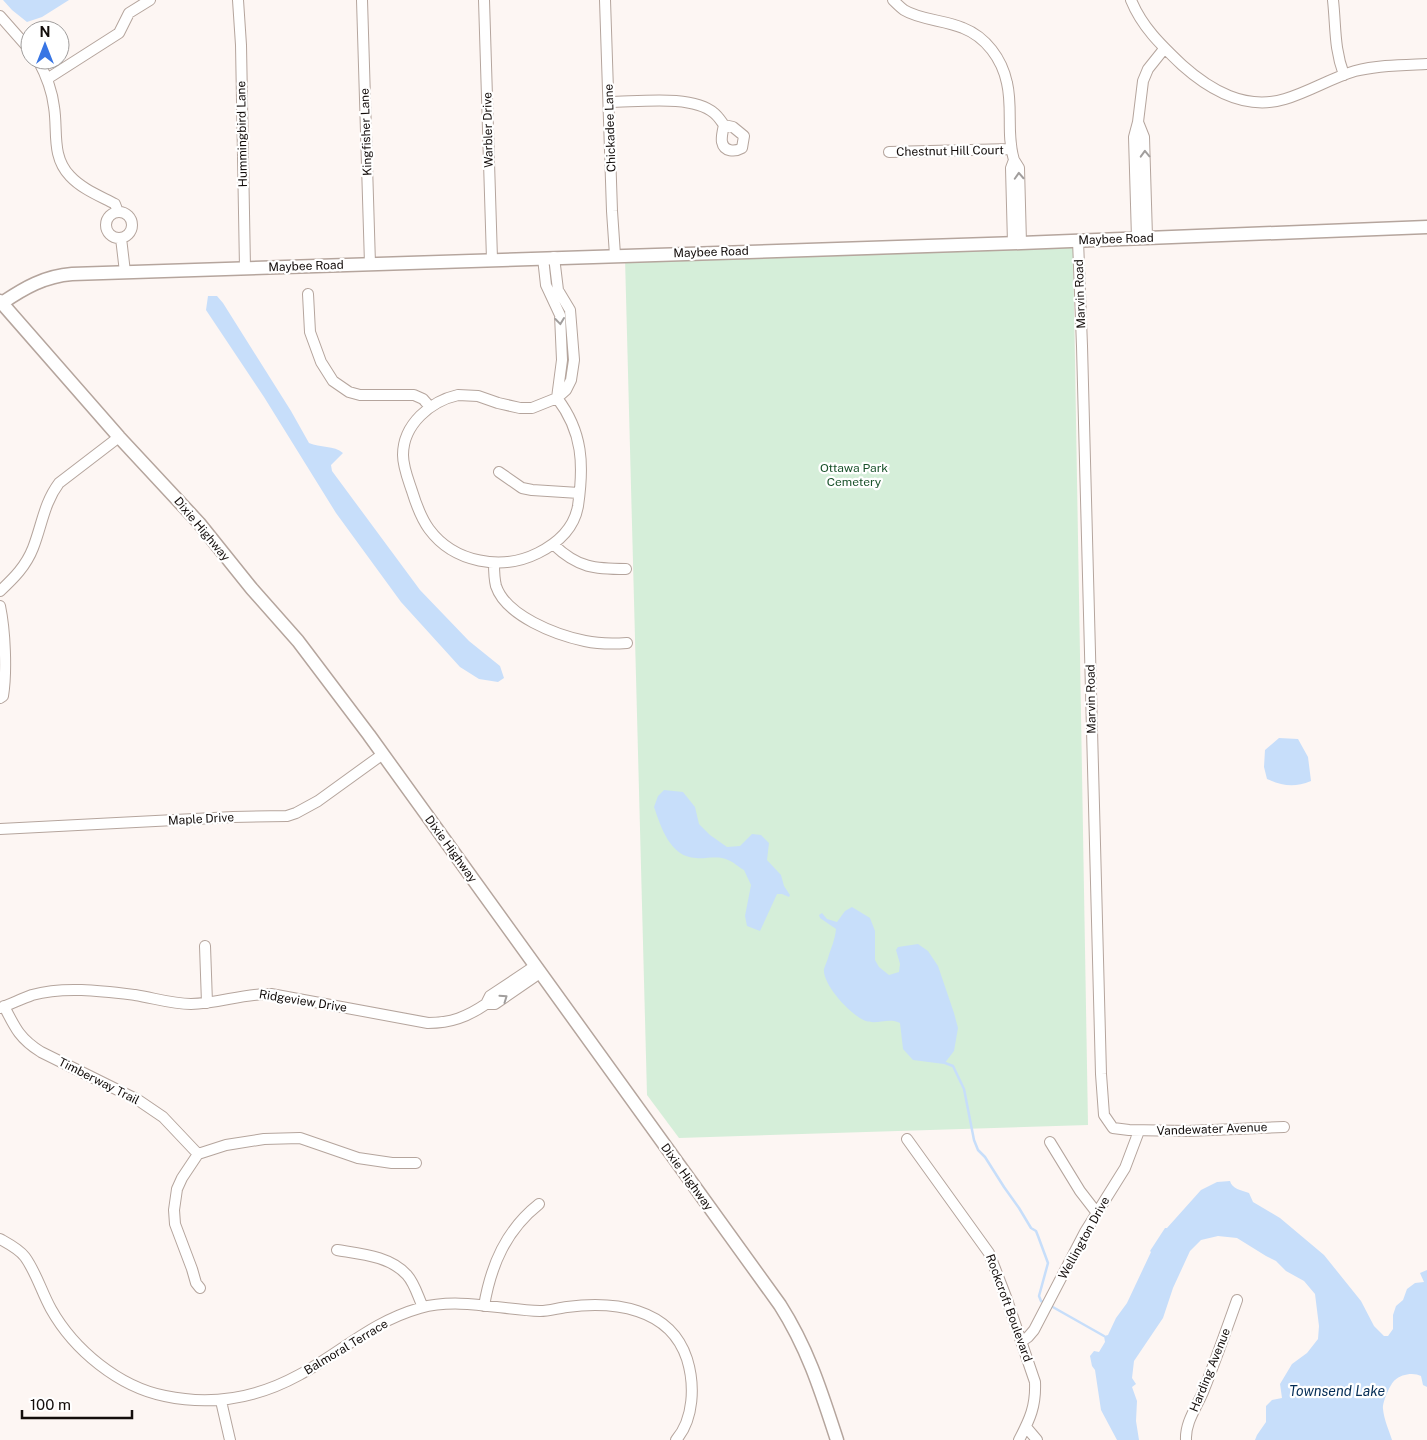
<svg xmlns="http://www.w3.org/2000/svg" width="1427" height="1440" font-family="'Public Sans',sans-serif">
<rect width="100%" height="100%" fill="#fdf6f3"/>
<path fill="#d5eed9" d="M1073,244l15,881 -409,13 -32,-43 -22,-837z"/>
<path fill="#c7defa" d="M3,0h66l-27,17 -15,5 -15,-12z
M208,296h9l6,7 68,108 18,32c11,5 25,2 34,10l-12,12 1,6 88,119 49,51 31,25 4,12 -6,4 -19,-3 -19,-12 -59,-65 -65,-89 -72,-116 -58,-87z
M1279,738l19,1 10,18 3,24c-17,7 -28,5 -44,-2l-3,-12 1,-17z
M664,790l19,2 12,15 4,17 11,11 17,12 13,-1 12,-12 9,1 8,8 -2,17 14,15 3,11 6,9 -1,2 -7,-3h-5l-17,37 -13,-5 -2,-10 6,-31 -7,-15c-6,-3 -10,-8 -16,-10 -10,-5 -21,-1 -32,-2 -26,-1 -35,-31 -42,-51l4,-11z
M852,907l18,11 5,13v29l4,7 10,8 10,-3 1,-8 -4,-14 2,-3 20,-3 10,7 10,15 16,47 4,15 -4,23 -10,13 -31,-4 -10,-11 -3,-26c-11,-6 -23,2 -34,-2 -15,-5 -44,-37 -42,-52 1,-4 3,-7 4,-11 3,-10 7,-18 8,-29l-16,-11 -1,-3 3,-2 5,6 10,3 8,-11z
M1230,1181c2,8 11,9 19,12l4,9 27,16 44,37 37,46 13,25 10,10h4l5,-7v-14l3,-9 7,-6 4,-11 8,-6 9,-1 -4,-9 7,-3v117l-4,-2 -2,-9c-7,-4 -20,-2 -26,4 -5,4 -13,23 -12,29 1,11 6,21 9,31h-137l2,-5 9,-13v-16l6,-6 10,-2 -2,-14 12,-20 15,-11 11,-14 1,-13 -4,-32 -11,-13 -18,-10 -10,-10 -10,-5 -29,-18 -19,-2 -17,4 -11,11 -17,37 -10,30 -29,43 -2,17 4,6 -4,3 5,14 -1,20 3,19h-22l-16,-30 -6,-40 -3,-4 -2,-10 4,-5 5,1 6,-10 -1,-6 4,-1 8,-17 11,-15 24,-51 -1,-1 15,-23h2l34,-38 16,-8z"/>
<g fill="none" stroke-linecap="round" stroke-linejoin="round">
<path stroke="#c7defa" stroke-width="2.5" d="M945,1063l8,3 11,23 10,51 4,10 7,7 19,30 15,21 12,20 5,3 2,5 10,27 -9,33 2,5 5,2
M1051,1306l53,30"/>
<g stroke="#b5a59d" stroke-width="12">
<path id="minor" d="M238,0l3,45 4,223
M362,0l8,264
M484,0l8,259
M605,0l7,211 3,44
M893,0c3,3 7,7 11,10 16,10 41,10 59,18 23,9 39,31 44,55 6,25 -1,52 7,77
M1131,0c11,27 30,45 51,65 28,25 63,46 103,34 24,-7 46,-21 70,-28 23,-6 49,-6 72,-7
M1333,0c3,28 1,48 11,75
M0,16l30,34
M38,60c8,15 14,29 16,47 4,24 -3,49 16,69 12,13 30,20 45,28l3,8
M47,79l72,-46 10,-20 21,-13
M609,102c28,0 83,-8 105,11 4,3 7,8 10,12 -1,5 -3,12 -2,17 2,10 13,10 20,6l2,-12 -11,-9 -9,-2
M1138,122l5,-41 5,-12 16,-20
M889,152l122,-3
M106 225a13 13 0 1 1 26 0a13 13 0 1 1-26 0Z
M121,238l4,34
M1137,238l-3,-101 4,-15 6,15 3,100
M1078,240l4,106 19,728 3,41 9,13 16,2 59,1 96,-4
M1013,243l-2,-75 3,-8 5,8 2,75
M543,258l3,27 14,30 2,45 -5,38 9,-8 5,-10 3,-20 -4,-50 -12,-20 -4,-33
M308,294l2,38 11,30 12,19 16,11 11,3h54l9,4 7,8
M458,395l20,1 20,7 22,5h12l25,-10c26,34 27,67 21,108 -4,23 -20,37 -40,47 -36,18 -84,10 -109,-24 -8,-11 -13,-25 -17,-38 -4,-12 -9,-24 -9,-36 0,-31 28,-54 55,-60z
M499,472l23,16 10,2 47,3
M554,545c24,23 41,24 72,24
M494,563c0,8 0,15 2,23 10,30 60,49 89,55 14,3 28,3 42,2
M0,591c14,-13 26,-25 33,-43 9,-23 11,-45 26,-65l60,-46
M0,606c5,24 7,65 3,90l-3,2
M0,829l233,-12 54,-1 9,-3 22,-12 65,-47
M205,946l2,57
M535,966l-45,30 -4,8h9l45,-31
M4,1006c11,22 16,33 37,46l97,48 25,17 35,37
M0,1008c11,-4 21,-9 32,-13 32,-9 70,-4 103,0 19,3 37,9 56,9 27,0 53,-11 80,-10l157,29c23,0 39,-6 58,-19
M907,1139l82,114 17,44 29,85c1,24 -5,37 -16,58
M1050,1142l30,49 17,22
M0,1239c9,5 19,10 25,18 11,15 17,36 26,52 23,41 68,78 114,87 47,10 92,2 134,-21 43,-23 72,-53 121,-67 39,-11 81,2 120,3 9,0 18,-3 27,-4 46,-6 103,0 120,52 8,26 7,60 -11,81
M337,1250c24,4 53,6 70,25 8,9 11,22 16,32
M200,1288l-4,-5 -4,-14 -17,-45 -1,-14 3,-21 5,-11 16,-24 28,-9 38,-6 36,-1 58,20 34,5h24
M484,1306c7,-41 22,-76 55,-102
M1022,1341l6,-4 6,-7 51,-98 40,-64 14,-37
M221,1401l9,39
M1026,1427l11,13
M1186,1440c-1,-17 10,-32 17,-48 12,-30 23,-61 34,-92"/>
</g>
<g stroke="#b5a59d" stroke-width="15">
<path id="major" d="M0,301l119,136 80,86 53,66 46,52 71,94 411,570c28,44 41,86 57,135
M2,303c22,-15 43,-27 70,-29l949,-31 406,-16"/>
</g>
<use href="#minor" stroke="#fff" stroke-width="10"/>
<use href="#major" stroke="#fff" stroke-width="12"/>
</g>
<defs><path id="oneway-chevron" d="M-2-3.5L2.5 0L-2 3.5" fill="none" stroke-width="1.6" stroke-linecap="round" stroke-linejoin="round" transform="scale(1.25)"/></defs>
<g stroke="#a19e9d">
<use href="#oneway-chevron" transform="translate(1145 154) rotate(-92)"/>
<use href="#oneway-chevron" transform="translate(1019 176) rotate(-93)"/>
<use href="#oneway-chevron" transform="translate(560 321) rotate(83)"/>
<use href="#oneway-chevron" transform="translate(504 998) rotate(-35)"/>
</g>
<g text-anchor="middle" stroke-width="4.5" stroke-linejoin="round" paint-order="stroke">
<g font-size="12" fill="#130d0b" stroke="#fff">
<text transform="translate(610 128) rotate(-92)" y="4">Chickadee Lane</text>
<text transform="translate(488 130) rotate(-91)" y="4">Warbler Drive</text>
<text transform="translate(366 132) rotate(-92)" y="4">Kingfisher Lane</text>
<text transform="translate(242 134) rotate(-91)" y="4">Hummingbird Lane</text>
<text transform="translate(950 151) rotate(-1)" y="4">Chestnut Hill Court</text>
<text transform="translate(1116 239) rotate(-2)" y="4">Maybee Road</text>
<text transform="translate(711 252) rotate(-2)" y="4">Maybee Road</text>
<text transform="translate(306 266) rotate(-2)" y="4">Maybee Road</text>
<text transform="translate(1080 294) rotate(-92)" y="4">Marvin Road</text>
<text transform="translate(202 529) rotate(50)" y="4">Dixie Highway</text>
<text transform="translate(1091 699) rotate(-91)" y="4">Marvin Road</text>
<text transform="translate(201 819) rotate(-3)" y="4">Maple Drive</text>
<text transform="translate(451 849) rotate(54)" y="4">Dixie Highway</text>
<text transform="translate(303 1001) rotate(9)" y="4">Ridgeview Drive</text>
<text transform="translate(99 1081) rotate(27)" y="4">Timberway Trail</text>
<text transform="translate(1212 1129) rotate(-2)" y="4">Vandewater Avenue</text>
<text transform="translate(687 1177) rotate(54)" y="4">Dixie Highway</text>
<text transform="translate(1084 1238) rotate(-61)" y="4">Wellington Drive</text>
<text transform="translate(1009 1308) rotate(70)" y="4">Rockcroft Boulevard</text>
<text transform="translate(346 1347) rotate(-31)" y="4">Balmoral Terrace</text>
<text transform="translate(1210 1370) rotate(-68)" y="4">Harding Avenue</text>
</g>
<g font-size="12" fill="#1a522b" stroke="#fff">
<text x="854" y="472">Ottawa Park<tspan x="854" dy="14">Cemetery</tspan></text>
</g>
<g font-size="14" font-style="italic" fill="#042d56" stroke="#fff">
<text x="1337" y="1396">Townsend Lake</text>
</g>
</g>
<g transform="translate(45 45)"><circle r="24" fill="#ffffff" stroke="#a19e9d"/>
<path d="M0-4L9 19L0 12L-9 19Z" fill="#3875e4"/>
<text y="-8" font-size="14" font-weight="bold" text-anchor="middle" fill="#130d0b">N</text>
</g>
<path d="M22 1410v8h110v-8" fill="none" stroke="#130d0b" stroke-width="2.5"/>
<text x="30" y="1410" font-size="15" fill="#130d0b" stroke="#ffffff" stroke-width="4" paint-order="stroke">100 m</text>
</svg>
